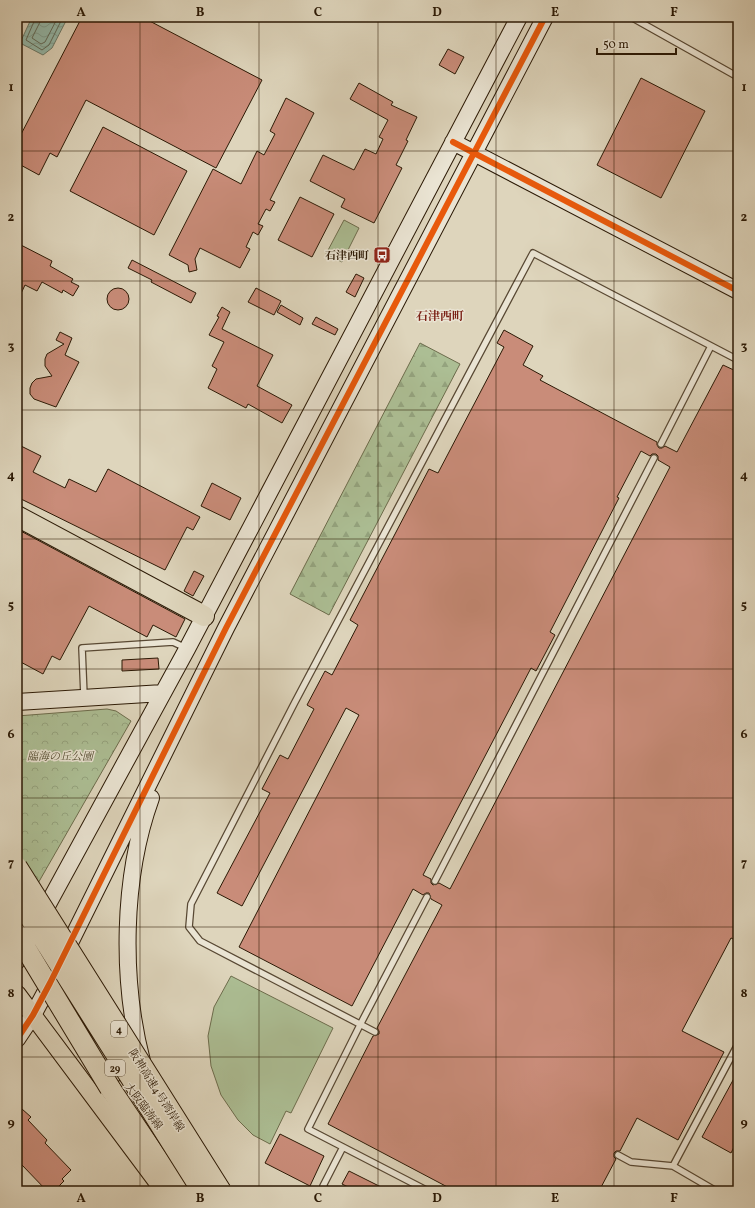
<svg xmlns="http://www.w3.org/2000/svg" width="755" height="1208" font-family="Vollkorn,'Noto Serif JP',serif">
<defs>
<pattern id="forest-firs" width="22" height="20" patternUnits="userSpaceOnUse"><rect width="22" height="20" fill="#acbe94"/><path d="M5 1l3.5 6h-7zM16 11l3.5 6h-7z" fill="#94a37e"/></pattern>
<pattern id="park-crowns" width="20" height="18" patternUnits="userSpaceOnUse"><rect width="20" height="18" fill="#acbe94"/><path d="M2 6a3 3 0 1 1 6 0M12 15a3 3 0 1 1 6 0" fill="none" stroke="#94a37e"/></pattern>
<pattern id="water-waves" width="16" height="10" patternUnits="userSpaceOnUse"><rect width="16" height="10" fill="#94b9aa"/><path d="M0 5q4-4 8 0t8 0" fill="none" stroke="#809e91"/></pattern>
</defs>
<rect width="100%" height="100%" fill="#ded5bc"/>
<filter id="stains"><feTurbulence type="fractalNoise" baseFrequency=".005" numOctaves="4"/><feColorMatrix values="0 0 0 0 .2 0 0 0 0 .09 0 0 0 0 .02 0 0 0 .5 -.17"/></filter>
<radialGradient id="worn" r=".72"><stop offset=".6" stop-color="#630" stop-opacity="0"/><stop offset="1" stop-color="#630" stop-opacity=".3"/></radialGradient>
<path fill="url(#forest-firs)" stroke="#6c6c4c" d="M420,343l40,21 -131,251 -39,-21z"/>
<path fill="url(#park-crowns)" stroke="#6c6c4c" d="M107,709l9,2 15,10 -102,178 -12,-21v-162z"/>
<path fill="#acbe94" stroke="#6c6c4c" d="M344,220l15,8 -17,34 -16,-8z
M231,976l102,52 -42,85 -5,-2 -16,33 -17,-9 -15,-15 -17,-25 -10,-29 -3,-30 6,-29z"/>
<path fill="url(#water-waves)" stroke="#6a7968" d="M32,17h36l-16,31 -9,7 -23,-12z"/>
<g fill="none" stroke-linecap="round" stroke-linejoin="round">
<path stroke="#606958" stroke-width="1" d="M36,17l-10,23 16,10 7,-5 14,-28
M41,17l-1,5 -8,16 9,6 4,-2 13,-25"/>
</g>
<path fill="#c98c79" stroke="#2b1905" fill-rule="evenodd" d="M82,17h60l120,63 -46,88 -130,-68 -29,57 -7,-4 -11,22 -22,-12v-21z
M448,49l16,8 -9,17 -16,-9z
M641,78l64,33 -44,87 -64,-33z
M359,83l34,19 -2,3 26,12 -11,23 2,1 -12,24 6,3 -28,55 -33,-16 4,-8 -35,-18 13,-26 31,15 11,-21 11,5 7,-15 -4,-2 9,-17 -38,-21z
M286,98l28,15 -44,87 5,2 -5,9 -4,-2 -8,15 5,2 -5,9 -5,-3 -7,15 4,2 -10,19 -40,-20 -5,11 2,11 -8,2 -1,-7 -19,-10 44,-86 28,15 16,-33 7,4 11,-21 -5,-3z
M103,127l84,44 -33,64 -84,-44z
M300,197l34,17 -22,43 -34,-17z
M17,243l35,18 -2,5 23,13 -2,3 8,4 -6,10 -10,-6 -1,3 -20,-11 -5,9 -12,-6 -8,17z
M132,260l64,33 -5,10 -40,-21 1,-2 -24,-12z
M356,274l8,4 -9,19 -9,-5z
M107 299a11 11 0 1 1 22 0a11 11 0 1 1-22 0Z
M256,288l25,13 -7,14 -26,-13z
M281,305l22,13 -3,7 -23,-13z
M222,307l8,5 -8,17 51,26 -16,31 35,19 -10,18 -34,-19 -2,4 -38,-20 9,-19 -5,-3 12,-24 -15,-7 10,-18 -2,-1z
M316,317l22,12 -3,6 -23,-11z
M504,330l29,16 -10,19 20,11 -3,4 117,62v3l2,3h3l3,-2 12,6 46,-87 15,7v569l-7,-3 -49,93 42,21 -46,88 -41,-22 -17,33h-4l-2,2v4l2,2 -17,32h-144l-127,-67 45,-88 6,-2v-3l-2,-3 65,-123 -11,-6 -2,-6h-3l-3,2 -10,-6 -61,117 -113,-59 120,-232 -13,-7 -104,198 -25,-13 53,-100 -8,-4 18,-34 8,4 26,-50 -7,-4 18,-34 7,4 26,-50 -8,-5 79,-151 9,4 66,-126 -7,-4zM641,451l9,5 2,-2h4l2,2v4l12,7 -220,422 -11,-6 -6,2 -2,-2v-4l-8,-4 108,-207 5,3 19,-36 -5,-3 69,-134 -2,-1z
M60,332l12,6 -7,17 14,7 -23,45 -22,-8 -4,-5v-6l2,-5 4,-4 16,-3 -7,-10v-7l2,-5 17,-10 -8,-4z
M17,444l24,12 -8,16 32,16 4,-9 27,13 12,-23 92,48 -7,13 -6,-3 -22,43 -148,-73z
M212,483l29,15 -11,22 -29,-14z
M17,529l168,90 -9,18 -23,-12 -6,12 -58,-31 -29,54 -8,-4 -9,18 -26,-14z
M194,571l10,5 -11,20 -9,-5z
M158,658l1,11 -37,2v-11z
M738,1071v78l-4,-2 -3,6 -29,-16z
M22,1109l9,8 -3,3 19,20 -2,3 26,27 -9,9 2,2 -10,10h-7l-25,-26 -5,4v-32l4,-4 -4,-5v-14z
M280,1134l44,22 -14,30 -45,-23z
M349,1171l40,20h-33l-14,-7z"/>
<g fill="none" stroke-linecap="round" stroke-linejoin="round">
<g stroke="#584833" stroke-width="8">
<path id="lane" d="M631,17l107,60
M661,444l50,-98
M84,696l-2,-48 91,-6 13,6
M435,881l219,-423
M427,897l-67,128 -52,104 120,62
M375,1032l-175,-91 -11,-14 2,-23 104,-202 238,-449 205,107
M618,1155l13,7 42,4
M328,1191l-5,-5 20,-39
M716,1191l-43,-25 65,-122"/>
</g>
<g stroke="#2b1905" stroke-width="18">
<path id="secondary" d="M453,142l285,149
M17,702l146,-9
M63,957l163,-329 319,-611
M17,961l170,-312 332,-632
M17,1039l16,-24 20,-37
M142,1061c-21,-81 -20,-183 9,-263"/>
</g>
<g stroke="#2b1905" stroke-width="19">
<path id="primary" d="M17,994l147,197
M77,1019l41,53"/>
</g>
<g stroke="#2b1905" stroke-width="22">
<path id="highway" d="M17,516l187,100
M110,1088l69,103"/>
</g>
<use href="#lane" stroke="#eae4d3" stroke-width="5.5"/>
<use href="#secondary" stroke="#eae4d3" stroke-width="16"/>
<use href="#primary" stroke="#ded5bc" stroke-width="17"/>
<use href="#highway" stroke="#ded5bc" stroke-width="20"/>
<g stroke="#2b1905" stroke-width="22" stroke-linecap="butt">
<path id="highway-bridge" d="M17,867l204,324
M17,897l185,294
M17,934l93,154"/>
</g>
<use href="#highway-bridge" stroke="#ded5bc" stroke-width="20"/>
<g stroke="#eae4d3" stroke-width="8">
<path id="cycleway" d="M453,142l285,149
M17,1039l16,-24 17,-32 176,-355 319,-611"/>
</g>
<use href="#cycleway" stroke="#e8590c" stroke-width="6"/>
</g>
<path fill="none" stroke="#2b1905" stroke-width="1" stroke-opacity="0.55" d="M140,17v1174M259,17v1174M378,17v1174M496,17v1174M614,17v1174M17,151h721M17,281h721M17,410h721M17,539h721M17,669h721M17,798h721M17,927h721M17,1057h721"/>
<defs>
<g id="bus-square" transform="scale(0.9)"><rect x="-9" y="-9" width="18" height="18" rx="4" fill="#8f2418" stroke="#eae4d3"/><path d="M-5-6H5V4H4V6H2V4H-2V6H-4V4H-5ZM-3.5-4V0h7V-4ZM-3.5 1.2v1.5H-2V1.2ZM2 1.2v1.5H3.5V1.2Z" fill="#fff"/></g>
</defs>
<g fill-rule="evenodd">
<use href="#bus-square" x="382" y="255"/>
</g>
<g text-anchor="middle" stroke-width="3" stroke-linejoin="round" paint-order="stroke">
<g fill="#eae4d3" stroke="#645643" stroke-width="1">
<rect x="111" y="1021" width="16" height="16" rx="3"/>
<rect x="105" y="1060" width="20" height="16" rx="3"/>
</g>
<g font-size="10" font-weight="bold" fill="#2b1905">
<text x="119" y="1033">4</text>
<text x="115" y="1072">29</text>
</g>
<g font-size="11" font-weight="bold" fill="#2b1905" stroke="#eae4d3" text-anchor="end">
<text x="369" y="259">石津西町</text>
</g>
<g font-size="11" font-style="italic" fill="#524b30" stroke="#eae4d3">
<text x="60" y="760">臨海の丘公園</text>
</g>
<g font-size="11" fill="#2b1905" stroke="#eae4d3">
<text transform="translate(157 1090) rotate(58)" y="4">阪神高速4号湾岸線</text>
<text transform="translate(144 1106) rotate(53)" y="4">大阪臨海線</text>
</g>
<g font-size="12" font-weight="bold" fill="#7a1f14" stroke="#eae4d3">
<text x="440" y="320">石津西町</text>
</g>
</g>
<rect width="755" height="1208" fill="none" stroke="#ded5bc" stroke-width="44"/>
<path d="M597 48v6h79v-6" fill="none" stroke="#2b1905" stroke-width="2"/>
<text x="603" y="48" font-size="12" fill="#2b1905" stroke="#eae4d3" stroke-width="3" paint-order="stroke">50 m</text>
<rect x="22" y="22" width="711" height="1164" fill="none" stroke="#2b1905" stroke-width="1.5"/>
<g font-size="13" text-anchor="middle" font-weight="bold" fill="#2b1905">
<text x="81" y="16">A</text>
<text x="200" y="16">B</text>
<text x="318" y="16">C</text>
<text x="437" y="16">D</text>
<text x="555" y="16">E</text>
<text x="674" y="16">F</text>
<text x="11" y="91">1</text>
<text x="744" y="91">1</text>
<text x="11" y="221">2</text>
<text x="744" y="221">2</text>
<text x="11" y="350">3</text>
<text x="744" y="350">3</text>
<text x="11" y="479">4</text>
<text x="744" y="479">4</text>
<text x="11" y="609">5</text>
<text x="744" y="609">5</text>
<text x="11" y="738">6</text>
<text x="744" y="738">6</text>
<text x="11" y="867">7</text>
<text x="744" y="867">7</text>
<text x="11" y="997">8</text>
<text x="744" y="997">8</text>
<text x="11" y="1126">9</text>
<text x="744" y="1126">9</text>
<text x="81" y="1202">A</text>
<text x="200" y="1202">B</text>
<text x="318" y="1202">C</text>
<text x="437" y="1202">D</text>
<text x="555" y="1202">E</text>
<text x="674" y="1202">F</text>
</g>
<rect width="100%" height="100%" filter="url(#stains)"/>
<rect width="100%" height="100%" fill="url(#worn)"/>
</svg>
